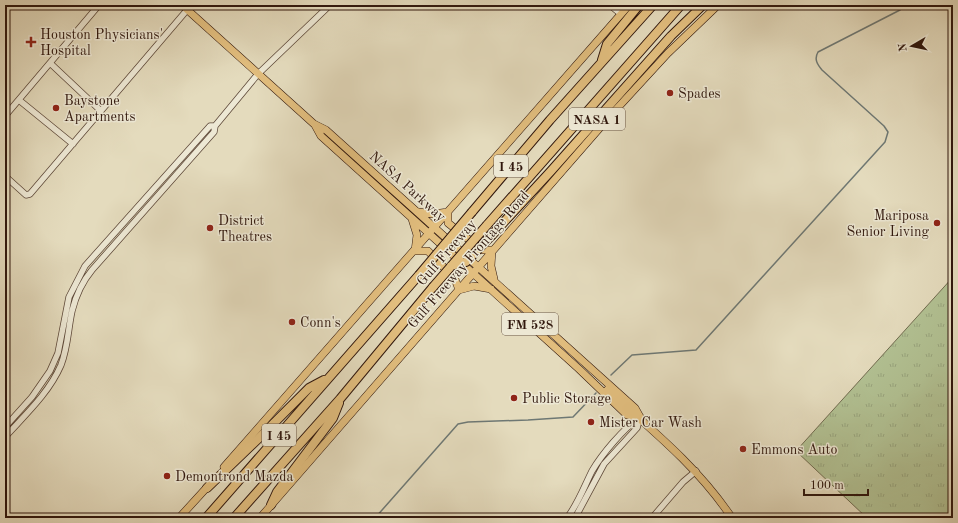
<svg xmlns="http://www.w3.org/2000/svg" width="958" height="523" font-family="'Old Standard TT',serif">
<defs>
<pattern id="grass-tufts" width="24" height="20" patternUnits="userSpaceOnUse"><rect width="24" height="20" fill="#b2c193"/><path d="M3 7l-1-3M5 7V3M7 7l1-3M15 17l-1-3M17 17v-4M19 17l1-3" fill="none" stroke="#99a57e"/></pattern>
</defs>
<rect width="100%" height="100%" fill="#e4dbbd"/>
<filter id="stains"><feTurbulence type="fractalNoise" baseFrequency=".005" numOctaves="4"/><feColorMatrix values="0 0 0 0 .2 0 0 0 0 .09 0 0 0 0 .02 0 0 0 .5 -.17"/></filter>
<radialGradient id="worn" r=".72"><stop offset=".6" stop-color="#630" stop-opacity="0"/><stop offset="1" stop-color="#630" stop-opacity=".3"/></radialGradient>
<path fill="url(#grass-tufts)" stroke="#716c50" d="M953,277v241h-86l-71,-67z"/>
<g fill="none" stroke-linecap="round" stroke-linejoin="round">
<path stroke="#6e7874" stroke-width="1.5" d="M611,375l21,-20 64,-5 189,-208 3,-10 -4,-6 -62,-56c-5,-6 -8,-11 -4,-18l82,-42 5,-5
M375,518l83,-94 10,-2 60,-2 45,-3 23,-24"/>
<g stroke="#5d4839" stroke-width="7">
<path id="minor" d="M610,5l11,9
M50,63l51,48
M19,100l54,44
M5,116l94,-111
M5,176l21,19 4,-1 157,-184
M5,427l27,-30 18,-26 8,-18 11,-56 16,-31 125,-140h5
M5,437c20,-22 44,-44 56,-72 7,-18 7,-36 11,-54 4,-16 10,-29 20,-41l122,-138 1,-6 43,-52 72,-69
M567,518c11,-14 17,-31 25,-47 10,-17 31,-42 48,-54
M575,518l29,-54 33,-36 3,-11
M652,518l31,-36 13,-11"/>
</g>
<g stroke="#30170d" stroke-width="8">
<path id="major" d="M182,5l132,119 12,6 309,278 5,9
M315,125l6,11 258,233 48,46 13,2
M419,212l14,2 15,-2
M448,212v11l34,27h10l-1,16 3,13
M412,219l5,16 -2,16h13l27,28 4,11
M459,290l15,-4 17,3
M607,390c45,40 91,77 125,128
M224,467l405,-462
M179,518l31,-34
M260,518l351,-403 57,-62 50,-48"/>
</g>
<g stroke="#30170d" stroke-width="10">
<path id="highway" d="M602,60l5,-16 32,-39
M472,212l78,-92 103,-115
M487,225l194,-220
M492,235l59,-64 120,-135 32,-31
M207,488l51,-49 51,-51 15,-8
M271,505l6,-13 56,-74 6,-15
M206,518l213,-243
M234,518l106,-119 93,-112"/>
</g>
<use href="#minor" stroke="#ede8d4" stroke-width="5.5"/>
<use href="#major" stroke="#e2be7e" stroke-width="7"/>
<use href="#highway" stroke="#e2be7e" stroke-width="8"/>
<g stroke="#30170d" stroke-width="10" stroke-linecap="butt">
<path id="highway-bridge" d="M451,266l15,-4 26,-27
M419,275l53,-63
M433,287l54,-62"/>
</g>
<use href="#highway-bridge" stroke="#e2be7e" stroke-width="8"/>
</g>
<g fill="#8f2418" stroke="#ede8d4" stroke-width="1.5">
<path d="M29 36h4v4h4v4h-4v4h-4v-4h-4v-4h4z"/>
<circle cx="670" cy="93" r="4"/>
<circle cx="56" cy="108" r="4"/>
<circle cx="937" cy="223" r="4"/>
<circle cx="210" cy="228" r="4"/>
<circle cx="292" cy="322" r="4"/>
<circle cx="514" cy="398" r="4"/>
<circle cx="591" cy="422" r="4"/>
<circle cx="743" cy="449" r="4"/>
<circle cx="167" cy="476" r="4"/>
</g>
<g text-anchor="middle" stroke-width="3" stroke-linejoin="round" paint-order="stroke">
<g fill="#ede8d4" stroke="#695649" stroke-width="1">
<rect x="569" y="108" width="56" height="22" rx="3"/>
<rect x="494" y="155" width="34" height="22" rx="3"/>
<rect x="502" y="313" width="56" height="22" rx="3"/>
<rect x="262" y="424" width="34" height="22" rx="3"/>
</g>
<g font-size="13" font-weight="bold" fill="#30170d">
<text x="597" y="124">NASA 1</text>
<text x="511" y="171">I 45</text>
<text x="530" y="329">FM 528</text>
<text x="279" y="440">I 45</text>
</g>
<g font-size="14" fill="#30170d" stroke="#ede8d4" text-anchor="start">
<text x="40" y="39">Houston Physicians'<tspan x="40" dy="16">Hospital</tspan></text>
<text x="678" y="98">Spades</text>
<text x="64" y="105">Baystone<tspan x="64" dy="16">Apartments</tspan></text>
<text x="929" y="220" text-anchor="end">Mariposa<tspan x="929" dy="16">Senior Living</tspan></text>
<text x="218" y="225">District<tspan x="218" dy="16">Theatres</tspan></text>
<text x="300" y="327">Conn's</text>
<text x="522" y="403">Public Storage</text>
<text x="599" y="427">Mister Car Wash</text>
<text x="751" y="454">Emmons Auto</text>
<text x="175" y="481">Demontrond Mazda</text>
</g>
<g font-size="14" fill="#30170d" stroke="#ede8d4">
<text transform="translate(408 186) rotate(42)" y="5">NASA Parkway</text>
<text transform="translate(446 252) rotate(-49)" y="5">Gulf Freeway</text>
<text transform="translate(468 259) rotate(-49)" y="5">Gulf Freeway Frontage Road</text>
</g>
</g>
<rect width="958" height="523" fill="none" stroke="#e4dbbd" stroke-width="20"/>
<rect x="6" y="6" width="946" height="511" fill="none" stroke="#30170d" stroke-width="2"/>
<rect x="10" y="10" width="938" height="503" fill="none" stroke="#30170d"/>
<g transform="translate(912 46) rotate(261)" stroke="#ede8d4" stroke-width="3" paint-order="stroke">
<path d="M0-3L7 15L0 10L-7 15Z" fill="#30170d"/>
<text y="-6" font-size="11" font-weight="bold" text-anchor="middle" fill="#30170d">N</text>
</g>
<path d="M804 489v6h64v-6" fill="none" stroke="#30170d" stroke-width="2"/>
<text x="810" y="489" font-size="12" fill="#30170d" stroke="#ede8d4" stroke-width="3" paint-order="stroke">100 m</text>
<rect width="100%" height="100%" filter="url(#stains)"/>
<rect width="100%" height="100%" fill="url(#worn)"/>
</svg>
